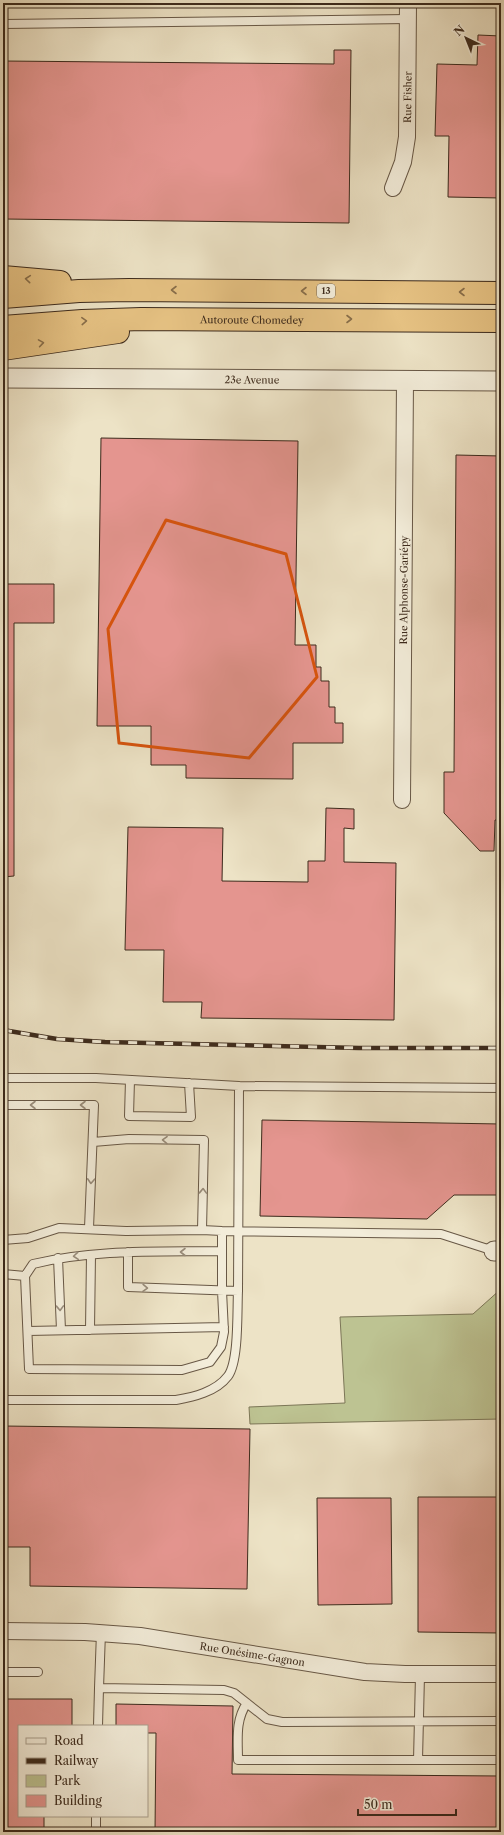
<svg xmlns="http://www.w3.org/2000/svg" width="504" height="1835" font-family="'Libre Caslon Text',serif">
<rect width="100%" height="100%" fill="#ede3c6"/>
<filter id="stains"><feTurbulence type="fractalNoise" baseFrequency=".005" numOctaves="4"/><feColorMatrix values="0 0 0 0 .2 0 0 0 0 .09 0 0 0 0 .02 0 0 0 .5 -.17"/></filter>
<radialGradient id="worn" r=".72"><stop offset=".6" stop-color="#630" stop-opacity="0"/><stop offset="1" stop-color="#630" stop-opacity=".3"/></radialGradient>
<path fill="#bdc392" stroke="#7c7657" d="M501,1289v130l-251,5 -1,-17 96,-4 -5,-86 133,-3z"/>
<path fill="#e4958f" stroke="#3c2a1c" d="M478,35l23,1v162l-53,-1 1,-61h-14l2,-72 40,1z
M334,50h17l-2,173 -346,-4v-158l331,3z
M101,438l197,3 -3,204h21v22h5v14h8v26h6v16h8v20h-50v36l-107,-1v-13h-35v-39h-54z
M456,455l45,1v364h-6l-1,31h-14l-36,-38v-41h10z
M3,584h51v39h-40v253l-11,1z
M326,808l28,1v20l-10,-1v34l52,1 -2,157 -193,-2 1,-16h-39l1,-52h-39l3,-123 95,1 -1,53 86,1v-21h17z
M262,1120l239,4v71h-47l-27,24 -167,-3z
M3,1426l247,3 -3,160 -217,-3v-39h-27z
M418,1497h83v136l-83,-1z
M317,1498h74l1,106 -74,1z
M3,1699h69v27h-53v90h25v16h-41z
M116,1704l117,2 -1,68 269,2v56h-346l1,-99h-9v-7h-31z"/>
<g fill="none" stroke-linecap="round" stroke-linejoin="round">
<g stroke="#685846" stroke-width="10">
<path id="service" d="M3,24l405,-5
M3,1078h93l143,8 -1,205 -110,-4v-35
M130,1080l-1,36 62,1 -2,-34
M239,1086l262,2
M3,1105h91l-5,123
M93,1142l36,-3 75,1 -2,90
M222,1231v60l2,41 -3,15 -11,15 -28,8 -153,-1 -4,-93 8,-12c61,-15 126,-12 189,-13
M3,1240l25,-2 31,-10 67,3 76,-1 20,1 219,3 53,17
M58,1258l3,72
M3,1274l22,2
M90,1330l1,-75
M28,1331l196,-4
M3,1400h173c17,-3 40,-8 52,-24 11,-15 9,-65 10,-85
M101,1632l-2,56 125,2 10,3 33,26 15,3 219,-1
M3,1672h35
M247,1703c-12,17 -9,37 -9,57h263
M98,1726l1,-38
M418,1760l2,-85
M96,1832v-16"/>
</g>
<g stroke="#685846" stroke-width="18">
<g id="minor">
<path id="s1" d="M393,188l10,-26 4,-25 1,-134"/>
<path id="s2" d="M402,800l3,-420"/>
<path id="s3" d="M3,1631l82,1 55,4 225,36 40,2h96"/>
</g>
</g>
<g stroke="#685846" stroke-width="21">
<g id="tertiary">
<path id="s4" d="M3,378l498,3"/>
<path d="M494,1251h7"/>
</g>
</g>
<g stroke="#3c2a1c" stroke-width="24">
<g id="motorway">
<path d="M3,277l57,5"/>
<path d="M3,297l76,-6 50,-1 372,3"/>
<path id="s5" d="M3,327l79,-6 59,-2 360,2"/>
<path d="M3,349l115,-17"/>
</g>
</g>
<use href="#service" stroke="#f3edda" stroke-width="8"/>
<use href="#minor" stroke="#f3edda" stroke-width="16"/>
<use href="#tertiary" stroke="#f3edda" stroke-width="19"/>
<use href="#motorway" stroke="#e6c283" stroke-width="22"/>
<g stroke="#3c2a1c" stroke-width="4.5">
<path id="rail" d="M3,1030l54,9 48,3 254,6h142"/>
</g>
<use href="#rail" stroke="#f3edda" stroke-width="3" stroke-dasharray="9" stroke-linecap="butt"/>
</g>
<defs><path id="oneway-chevron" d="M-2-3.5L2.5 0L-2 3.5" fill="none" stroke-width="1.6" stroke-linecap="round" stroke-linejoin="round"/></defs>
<g stroke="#886e4a">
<use href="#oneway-chevron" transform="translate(28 279) rotate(-175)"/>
<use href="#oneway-chevron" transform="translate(174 290) rotate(-180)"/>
<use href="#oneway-chevron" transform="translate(304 291) rotate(-180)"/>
<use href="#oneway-chevron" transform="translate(462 292) rotate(-180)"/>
<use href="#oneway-chevron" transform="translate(349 319)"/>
<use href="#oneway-chevron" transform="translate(84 321) rotate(-3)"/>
<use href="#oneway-chevron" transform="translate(41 343) rotate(-9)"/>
</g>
<g stroke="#988c7b">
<use href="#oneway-chevron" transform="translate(33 1105) rotate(-180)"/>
<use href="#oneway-chevron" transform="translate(83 1105) rotate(180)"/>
<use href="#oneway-chevron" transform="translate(165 1140) rotate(-179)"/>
<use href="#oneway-chevron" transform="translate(91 1181) rotate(93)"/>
<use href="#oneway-chevron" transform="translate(203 1191) rotate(-88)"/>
<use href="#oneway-chevron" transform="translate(183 1252) rotate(180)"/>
<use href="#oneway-chevron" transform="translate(76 1256) rotate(175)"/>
<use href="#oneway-chevron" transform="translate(145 1288) rotate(2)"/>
<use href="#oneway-chevron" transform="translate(60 1308) rotate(88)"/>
</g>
<path fill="none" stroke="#d7540e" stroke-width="3" stroke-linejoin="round" d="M166,520l120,34 31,123 -68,81 -130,-15 -11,-114z"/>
<g text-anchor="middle" stroke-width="4" stroke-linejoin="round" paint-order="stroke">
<rect fill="#f3edda" stroke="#736455" stroke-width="1" x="317" y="284" width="18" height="14" rx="3"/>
<g font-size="9" font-weight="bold" fill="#3c2a1c">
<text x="326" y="294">13</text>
</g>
<g font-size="10" fill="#3c2a1c" stroke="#f3edda">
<text dy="4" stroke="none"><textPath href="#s1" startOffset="93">Rue Fisher</textPath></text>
<text dy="4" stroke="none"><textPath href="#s5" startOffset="249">Autoroute Chomedey</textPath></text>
<text dy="4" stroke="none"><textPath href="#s4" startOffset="249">23e Avenue</textPath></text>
<text dy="4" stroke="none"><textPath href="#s2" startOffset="210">Rue Alphonse-Gariépy</textPath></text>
<text dy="4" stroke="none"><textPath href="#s3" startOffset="251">Rue Onésime-Gagnon</textPath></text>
</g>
</g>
<rect width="504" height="1835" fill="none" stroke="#ede3c6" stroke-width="16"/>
<rect x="4" y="4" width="496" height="1827" fill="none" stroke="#3c2a1c" stroke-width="2"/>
<rect x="8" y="8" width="488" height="1819" fill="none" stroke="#3c2a1c"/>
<rect x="18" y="1725" width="130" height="92" fill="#f3edda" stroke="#aa9f8e"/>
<rect x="26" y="1738" width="20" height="6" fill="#f3edda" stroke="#aa9f8e"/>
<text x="54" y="1745" font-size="12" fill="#3c2a1c">Road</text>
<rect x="26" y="1758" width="20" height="6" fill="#3c2a1c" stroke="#aa9f8e"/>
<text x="54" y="1765" font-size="12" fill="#3c2a1c">Railway</text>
<rect x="26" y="1775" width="20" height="12" fill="#bdc392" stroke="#aa9f8e"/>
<text x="54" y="1785" font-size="12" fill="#3c2a1c">Park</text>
<rect x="26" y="1795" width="20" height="12" fill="#e4958f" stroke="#aa9f8e"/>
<text x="54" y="1805" font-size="12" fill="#3c2a1c">Building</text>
<g transform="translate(466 38) rotate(317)" stroke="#f3edda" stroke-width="3" paint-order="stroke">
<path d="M0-3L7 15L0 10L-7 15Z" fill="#3c2a1c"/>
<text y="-6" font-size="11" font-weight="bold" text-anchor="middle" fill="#3c2a1c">N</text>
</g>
<path d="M358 1809v6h98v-6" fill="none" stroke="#3c2a1c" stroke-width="2"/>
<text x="364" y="1809" font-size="12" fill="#3c2a1c" stroke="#f3edda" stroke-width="3" paint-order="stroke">50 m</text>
<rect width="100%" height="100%" filter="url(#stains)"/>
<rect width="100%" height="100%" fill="url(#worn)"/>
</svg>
